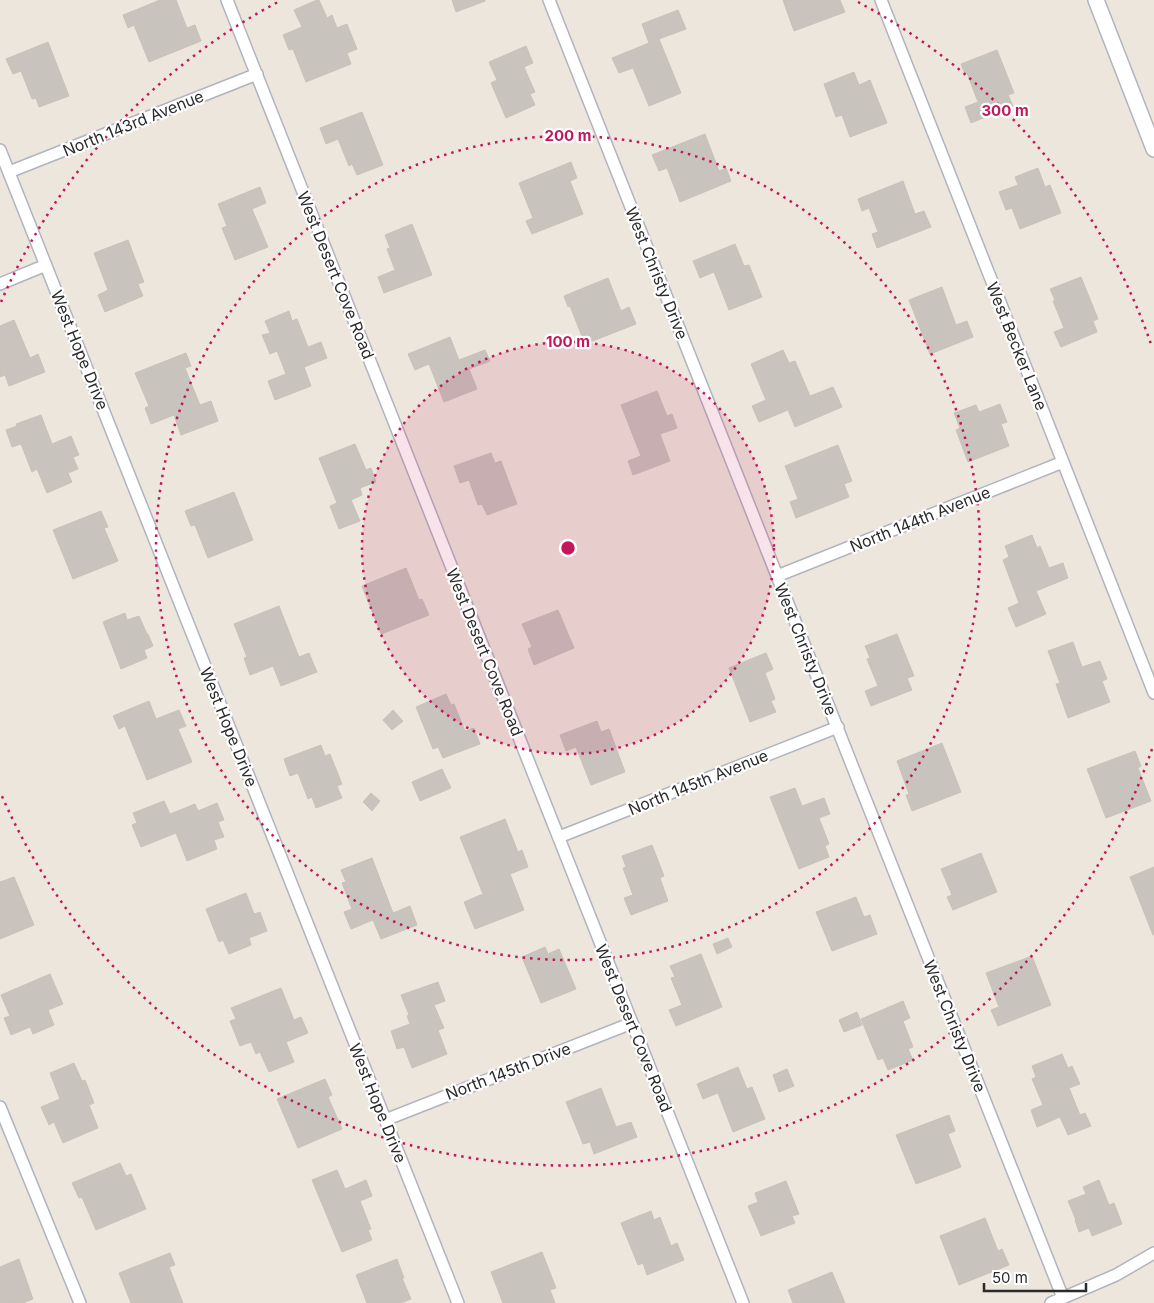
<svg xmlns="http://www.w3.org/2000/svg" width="1154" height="1303" font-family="Inter,sans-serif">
<rect width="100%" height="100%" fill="#ede6dd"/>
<path fill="#c8c3bd" stroke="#c8c2b7" d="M160,0h16l11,28 8,-3 6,16 -52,21 -15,-37 -6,3 -5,-13z
M317,0h2l8,18 5,-3 5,13 10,-4 10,25 -10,4 4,11 -45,18 -13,-33 -4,1 -6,-15 19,-8 -8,-17z
M452,0h33v1l-29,11z
M783,0h57l5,12 -51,19z
M678,10l8,19 -27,10 22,54 -32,13 -16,-38 -14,5 -7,-15 37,-15 -7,-19z
M48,42l21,54 -30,11 -3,-9 -4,1 -11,-28 -8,3 -7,-15z
M526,46l7,17 -9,4 11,25 -5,2 5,11 -29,13 -15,-35 6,-3 -8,-18z
M997,50l17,43 -6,2 5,11 -42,17 -6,-16 13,-5 -11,-29 -2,1 -4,-10z
M854,72l5,13 11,-5 17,43 -37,14 -8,-22 -6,2 -12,-33z
M362,112l21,53 -26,10 -5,-11 -3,2 -11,-27 -12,5 -6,-16z
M705,134l14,37 7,-3 5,13 -51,21 -13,-34 -8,3 -7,-16z
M571,162l6,16 -7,3 13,33 -51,20 -6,-13 7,-3 -14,-35z
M1038,168l7,19 5,-2 11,28 -41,16 -8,-21 -6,2 -7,-18 19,-7 -3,-8z
M903,181l12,33 9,-3 7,16 -54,21 -5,-14 6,-2 -9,-24 -7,3 -4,-12z
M260,187l6,16 -14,6 16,38 -33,13 -13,-32 5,-2 -9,-22z
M412,224l20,51 -48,18 -6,-16 17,-7 -8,-21 3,-1 -5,-13z
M128,240l16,42 -6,2 5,12 -38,16 -7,-17 10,-5 -14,-37z
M735,244l9,22 5,-1 13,32 -33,13 -15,-38 -14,6 -7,-17z
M1081,277l17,42 -5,2 4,11 -36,15 -7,-15 10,-4 -11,-27 2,-1 -5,-11z
M608,278l13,33 8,-4 7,17 -51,20 -15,-38 -2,1 -4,-11z
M942,287l14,38 11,-4 6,16 -43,17 -21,-54z
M289,311l3,10 5,-2 11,28 13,-5 6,16 -23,9 7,19 -36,14 -7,-19 18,-7 -9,-23 -7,3 -8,-19 8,-2 -5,-12z
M14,320l16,38 8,-4 7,18 -36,14 -4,-11 -5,2v-51z
M450,337l9,23 26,-10 5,11 -21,8 8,20 -33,13 -15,-38 -14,6 -7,-16z
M783,350l6,13 6,-2 15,35 23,-9 9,20 -47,20 -7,-17 -29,12 -7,-16 14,-6 -15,-36z
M186,353l5,13 -6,2 15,37 11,-4 7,20 -37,14 -7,-20 -23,9 -6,-16 4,-2 -14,-33z
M657,391l10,25 5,-2 5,14 -17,6 10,27 -37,14 -5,-14 13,-5 -20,-51z
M1000,404l7,18 -6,2 8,22 -41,16 -12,-32 4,-2 -6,-15 22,-8 3,7z
M41,415l11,29 19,-8 8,19 -6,2 5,12 -10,4 4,9 -25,11 -10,-24 -5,3 -11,-28 -9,3 -6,-17 11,-4 -1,-2z
M355,444l11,26 5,-2 5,14 -16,6 2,7 -11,5 9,21 -21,8 -9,-23 7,-3 -18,-45z
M838,445l14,36 -8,3 5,13 -53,21 -6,-16 8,-3 -13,-33z
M491,453l4,10 6,-2 16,43 -30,11 -5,-11 -4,1 -9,-25 -9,3 -6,-17z
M234,492l19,48 -45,18 -13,-33 -4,1 -6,-15z
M101,511l7,16 -4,1 14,33 -45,18 -20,-49z
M1032,535l5,13 3,-2 9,22 14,-5 5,15 -32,13 10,23 -30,13 -8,-19 11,-5 -16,-43 6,-3 -4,-11z
M406,568l13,32 3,-1 7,16 -48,19 -19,-48z
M279,606l20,51 10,-4 8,19 -36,14 -8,-20 -23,9 -6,-17 3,-1 -13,-33z
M558,610l16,38 -40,17 -6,-16 4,-2 -10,-23z
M125,613l2,7 12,-4 8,18h1l5,12 -9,4 3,8 -26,11 -18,-47z
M897,634l17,42 -7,2 5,12 -41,16 -6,-15 13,-5 -11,-27 3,-1 -5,-12z
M1073,642l9,25 18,-6 7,18 -5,2 8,21 -42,16 -12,-34 4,-1 -12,-32z
M766,653l7,16 -8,4 10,26 -4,2 5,11 -26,10 -21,-54z
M446,694l5,11 3,-1 11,27 9,-3 6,16 -37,14 -5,-11 -5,2 -17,-42z
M149,701l7,18 23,-9 7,16 -8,3 14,33 -45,18 -22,-54 -6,3 -6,-13z
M393,710l10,11 -11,9 -9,-10z
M597,721l4,11 8,-3 16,43 -34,13 -15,-38 -10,4 -6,-16z
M942,743l19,49 -49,19 -6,-16 3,-1 -12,-33z
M321,745l4,11 5,-2 12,30 -5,2 5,12 -26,10 -4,-11 -4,2 -10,-26 -8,3 -6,-17z
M1135,751l6,15 -3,2 13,33 -45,17 -19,-49z
M442,769l9,19 -31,13 -8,-19z
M795,788l7,18 22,-8 6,16 -11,4 10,26 -4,2 4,11 -30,12 -29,-72z
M371,793l9,8 -8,10 -9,-9z
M164,801l6,13 25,-10 3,7 19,-8 7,17 -6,2 6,15 -10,3 3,9 -30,12 -11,-28 -35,14 -9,-22 5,-2 -4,-10z
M505,819l13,33 4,-2 6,17 -18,7 14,36 -49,19 -11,-27 19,-8 -23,-57z
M652,845l12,31 -4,2 8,23 -37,14 -7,-17 9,-3 -10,-27 3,-1 -4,-11z
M981,853l16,39 -44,18 -6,-13 5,-2 -11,-26z
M372,858l21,55 17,-7 7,19 -36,14 -8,-19 -22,9 -7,-17 8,-3 -10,-26 4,-1 -5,-12z
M1154,867v68h-1l-23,-58z
M14,877l20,48 -34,14v-57z
M246,893l8,21 6,-2 7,19 -18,7 2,7 -22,9 -6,-14 -4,2 -13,-33z
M856,897l8,20 6,-2 7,19 -45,17 -16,-39z
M728,938l4,9 -15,7 -4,-10z
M545,947l3,7 11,-5 17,40 -35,14 -19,-46z
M701,954l21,53 -46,19 -7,-16 13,-5 -11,-27 4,-1 -5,-11z
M1032,956l19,49 -53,21 -7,-16 8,-3 -13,-34z
M50,974l13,30 -15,6 6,15 -21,9 -3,-7 -19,8 -7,-17 6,-2 -9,-21z
M438,982l7,19 -11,4 10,23 -6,2 9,24 -35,14 -8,-21 -7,2 -6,-18 19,-7 -3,-8 2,-1 -8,-20z
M281,988l13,32 7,-3 7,16 -22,9 8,20 -25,10 -9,-20 -4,2 -5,-12 -11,4 -10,-25 6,-2 -5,-11z
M903,1001l7,17 -7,3 10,26 -5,2 5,11 -25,10 -5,-12 -5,2 -17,-41z
M857,1012l5,13 -18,7 -5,-12z
M1062,1054l6,14 4,-2 8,18 -11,4 11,27 5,-2 6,13 -23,9 -8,-18 -23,10 -6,-17 12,-5 -11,-26 4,-2 -4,-11z
M74,1063l8,18 3,-1 9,23 -5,2 9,23 -35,15 -9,-21 -5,3 -8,-18 19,-8 -10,-26z
M738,1067l9,22 5,-2 13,32 -32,13 -15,-39 -15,6 -6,-15z
M787,1069l7,17 -15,6 -6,-17z
M325,1079l7,16 -4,2 14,32 -44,19 -21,-49z
M601,1088l15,39 15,-5 6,15 -43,17 -4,-12 -7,2 -17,-42z
M949,1115l6,16 -7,3 13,33 -45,17 -20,-49z
M120,1163l6,13 5,-2 15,35 -50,21 -14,-33 -3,1 -7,-15z
M337,1170l8,19 21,-9 6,16 -12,5 11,28 -3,1 4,10 -30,12 -30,-72z
M1099,1180l10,25 5,-2 8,21 -30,12 -3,-8 -10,4 -4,-12h1l-8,-19 18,-7 -3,-7z
M786,1181l13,33 -7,2 3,7 -34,13 -13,-30 10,-4 -3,-9z
M651,1211l3,9 6,-3 11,29 6,-3 7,17 -37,15 -4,-12 -5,2 -17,-42z
M985,1218l13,33 4,-2 7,16 -50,20 -19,-49z
M542,1252l14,36 -6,2 5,13h-52l-12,-31z
M170,1253l5,12 -6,2 14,36h-52l-12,-30z
M19,1259l14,40 -10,4h-23v-36z
M397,1259l7,19h-2l9,21 -10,4h-34l-11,-28z
M832,1272l13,31h-52l-5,-13z"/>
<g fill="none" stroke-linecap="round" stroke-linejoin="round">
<g stroke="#b1b4be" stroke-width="14">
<path id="street" d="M227,0l516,1303
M549,0l514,1298
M881,0l273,693
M0,150l458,1153
M9,172l248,-98
M0,284l46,-19
M777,576l286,-114
M559,837l279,-110
M0,1107l80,196
M385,1120l247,-97
M1051,1303l65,-28 38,-22"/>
</g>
<g stroke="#b1b4be" stroke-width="18">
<path id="secondary" d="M1096,0l58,149"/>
</g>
<use href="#street" stroke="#fff" stroke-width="11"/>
<use href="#secondary" stroke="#fff" stroke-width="15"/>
</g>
<circle cx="568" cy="548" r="206" fill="#c2185b" fill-opacity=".12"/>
<g fill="none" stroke="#c2185b" stroke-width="2.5" stroke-dasharray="2.5 5">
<circle cx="568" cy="548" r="206"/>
<circle cx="568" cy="548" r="412"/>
<path d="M1152 749A618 618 0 0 1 1 794M1 302A618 618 0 0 1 278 2M858 2A618 618 0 0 1 1152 347"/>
</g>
<g text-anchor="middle" stroke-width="4.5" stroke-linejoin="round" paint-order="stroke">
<g font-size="16" fill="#2b2b2b" stroke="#fff">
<text transform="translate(133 123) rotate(-22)" y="6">North 143rd Avenue</text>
<text transform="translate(657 273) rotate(68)" y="6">West Christy Drive</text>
<text transform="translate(336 275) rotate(68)" y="6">West Desert Cove Road</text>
<text transform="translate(1017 346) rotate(68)" y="6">West Becker Lane</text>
<text transform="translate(80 350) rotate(68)" y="6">West Hope Drive</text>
<text transform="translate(920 519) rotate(-22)" y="6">North 144th Avenue</text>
<text transform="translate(806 649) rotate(68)" y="6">West Christy Drive</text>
<text transform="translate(485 652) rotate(68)" y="6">West Desert Cove Road</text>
<text transform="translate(229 727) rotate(68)" y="6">West Hope Drive</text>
<text transform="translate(698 782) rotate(-22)" y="6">North 145th Avenue</text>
<text transform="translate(955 1026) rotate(68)" y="6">West Christy Drive</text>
<text transform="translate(634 1028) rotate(68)" y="6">West Desert Cove Road</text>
<text transform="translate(508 1071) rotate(-21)" y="6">North 145th Drive</text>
<text transform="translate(378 1103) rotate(68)" y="6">West Hope Drive</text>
</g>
</g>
<circle cx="568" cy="548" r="8" fill="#c2185b" stroke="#fff" stroke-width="2.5"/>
<g font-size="15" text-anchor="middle" font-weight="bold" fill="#c2185b" stroke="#fff" stroke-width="4.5" stroke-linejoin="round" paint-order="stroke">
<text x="1005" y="116">300 m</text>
<text x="568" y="141">200 m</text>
<text x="568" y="347">100 m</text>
</g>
<path d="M984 1283v8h102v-8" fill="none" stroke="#2b2b2b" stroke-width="2.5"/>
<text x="992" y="1283" font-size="15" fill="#2b2b2b" stroke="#ffffff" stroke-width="4" paint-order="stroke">50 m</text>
</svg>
